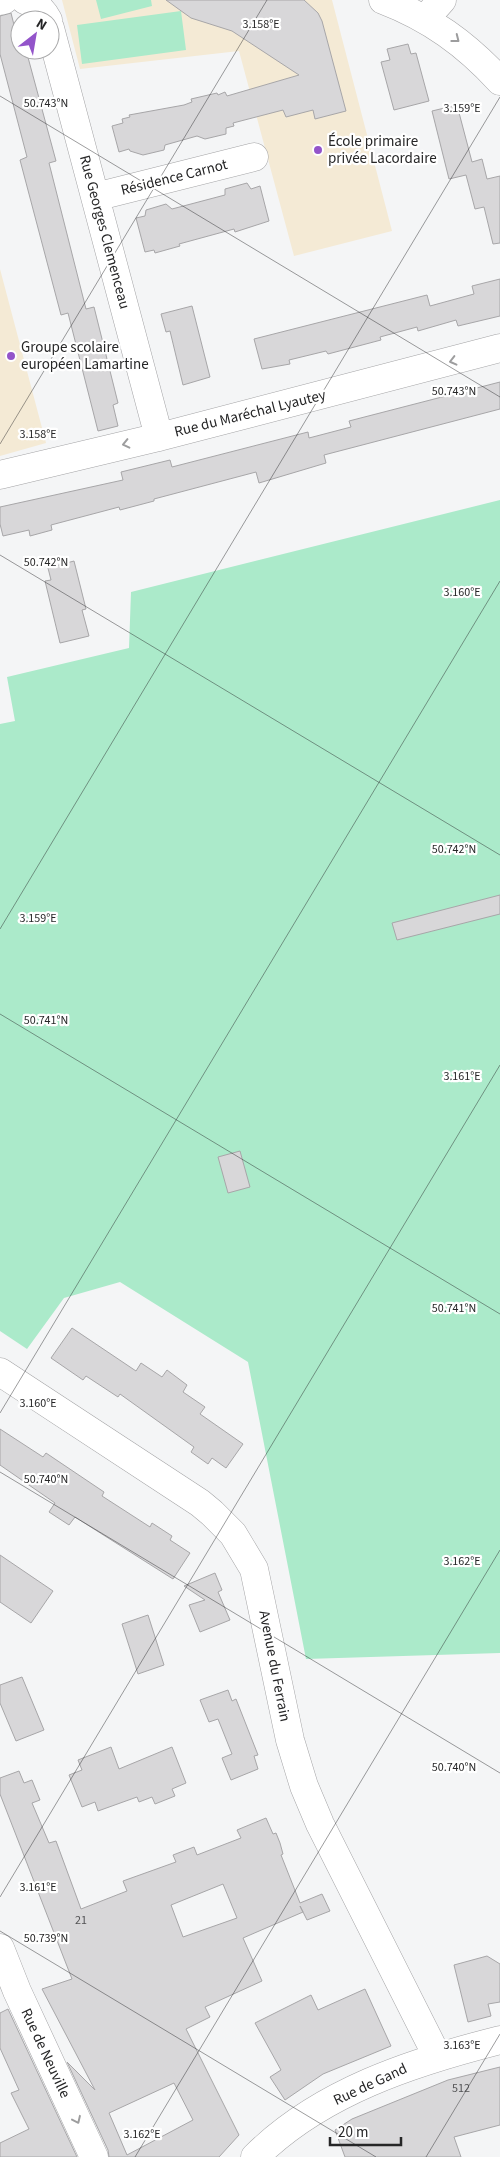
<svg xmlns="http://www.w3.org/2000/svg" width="500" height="2157" font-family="'Source Sans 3',sans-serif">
<rect width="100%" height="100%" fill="#f4f5f6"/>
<path fill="#f4ead5" d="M62,0h270l60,231 -98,25 -55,-205 -159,18z
M0,269l46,174 -46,13z"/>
<path fill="#abeaca" d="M96,0h55l1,6 -51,13z
M181,11l5,39 -104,14 -5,-39z
M500,500v1153l-194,6 -58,-297 -128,-80 -56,16 -37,51 -27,-18v-607l15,-3 -8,-44 122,-29 2,-56z"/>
<path fill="#d8d7d9" stroke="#a7a6a8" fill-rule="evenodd" d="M166,0h138l14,13 4,8 24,90 -31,8 -2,-9 -27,7 -3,-7 -50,13 1,3 -8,2v6l-21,5 -8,-3 -32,9 -1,5 -21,5 -13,-4 -1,-2 -10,3 -7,-26 11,-3 -1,-4 8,-2 -1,-2 55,-10 8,-3 -1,-3 26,-6 1,2 7,-3 2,4 72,-21 -67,-44 -41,-13z
M11,13l6,24 3,-1v14h6l30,111 -7,2 37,146 8,-2 24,96 -5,2 5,21 -20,5 -30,-118 -7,2 -41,-155 7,-3 -27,-103v-38z
M408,44l3,10 5,-1 13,48 -35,9 -13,-48 9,-2 -3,-11z
M457,105l15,57 10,-3 5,20 13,-3v67l-7,1 -9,-37 -9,2 -9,-34 -17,4 -17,-68z
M247,183l4,6 9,-3 9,35 -34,11 -1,-3 -55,15 1,2 -25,7 -1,-3 -9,2 -9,-34 9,-2 1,-6 20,-6 6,5 53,-14v-6z
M500,279v37l-42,10 -2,-6 -38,11 -1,-4 -37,10 1,3 -53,14 -2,-3 -37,9 1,4 -28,5 -8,-30 173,-44 3,11 44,-12 -2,-8z
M192,306l18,71 -27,8 -13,-54 -4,1 -5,-18z
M500,382v27l-176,46 2,8 -67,20 -3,-11 -102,27v2l-34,9 -1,-3 -68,18 1,5 -22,6 -1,-6 -26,6 -3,-12v-17l123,-27 -2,-8 49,-12 2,7 136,-35 1,6 42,-11 -2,-6z
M74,561l12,48 -4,1 7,26 -29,7 -15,-62 6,-1 -3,-12z
M500,895v19l-103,26 -5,-17z
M240,1151l10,36 -22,6 -10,-36z
M72,1328l64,43 5,-8 21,14 5,-7 20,15 -4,7 22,15 -5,7 43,30 -17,24 -14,-10 -4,6 -17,-12 3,-5 -74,-53 -2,3 -32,-21 -3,4 -32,-22z
M0,1429l43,28 3,-4 58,39 -2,4 48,31 2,-4 20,13 -2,4 20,13 -17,26 -98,-62 -6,8 -20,-13 6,-9 -55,-38z
M0,1555l53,36 -22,32 -31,-21z
M215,1573l7,17 -4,2 12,28 -30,12 -11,-27 16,-5 -21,-14z
M148,1615l16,50 -26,9 -16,-50z
M22,1677l22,53 -28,11 -16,-38v-18z
M228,1690l4,11 4,-2 22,56 -4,1 4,13 -27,11 -9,-22 10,-4 -14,-35 -9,3 -9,-22z
M111,1747l8,22 53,-22 14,36 -14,6 3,7 -20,8 -3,-7 -13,5 -2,-5 -39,14 -3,-9 -13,5 -13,-32 13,-5 -4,-10z
M19,1771l5,12 8,-3 8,20 -8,3 17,40 7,-2 25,68 46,-18 -4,-10 53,-19 -3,-7 21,-8 3,8 44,-17 -4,-8 29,-12 7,16 3,-1 4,10 3,11 -2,1 19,48 22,-9 8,17 -23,9 -7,-14 3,6 -60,26 19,43 -57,26 5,10 -24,12 53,106 -20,22h-110l-1,-7 -41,-88 28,28 -53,-101 30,-10 -72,-185v-16zM223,1884l14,34 -54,19 -12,-32zM174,2083l19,37 -66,35 -18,-42z
M487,1956l13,8v38l-12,2 3,12 -23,6 -14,-57z
M365,1989l26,57 -68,28 -38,26 -15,-23 11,-7 -26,-47 56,-28 7,15z
M8,2009l69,148h-77v-14l29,-14 -18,-36 8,-3 -19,-42v-35z
M500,2067v58l-46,12 7,20h-116l-10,-27 17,-11 96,-39z"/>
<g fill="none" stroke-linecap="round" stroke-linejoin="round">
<g stroke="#a4a4a6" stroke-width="29">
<path id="minor" d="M25,0c11,4 18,10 23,20
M383,0c47,18 83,44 117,81
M0,1l4,-1
M425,19l17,-19
M50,28l109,409
M95,197l159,-40
M0,475l159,-38 341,-89
M0,1372l200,131 12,10 21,21 21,35 36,171 14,46 16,38 117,232
M0,1948l17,43 77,166"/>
</g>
<g stroke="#a4a4a6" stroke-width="29">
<path id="major" d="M255,2157c65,-65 158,-95 245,-117"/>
</g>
<use href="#minor" stroke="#fff" stroke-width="28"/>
<use href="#major" stroke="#fff" stroke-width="28"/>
</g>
<defs><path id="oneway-chevron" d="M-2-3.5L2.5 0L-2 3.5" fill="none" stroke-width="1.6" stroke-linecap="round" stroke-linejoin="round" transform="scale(1.25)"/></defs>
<g stroke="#9d9d9e">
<use href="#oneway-chevron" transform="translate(456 39) rotate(38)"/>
<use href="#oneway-chevron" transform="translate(453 361) rotate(166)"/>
<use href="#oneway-chevron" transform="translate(126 444) rotate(167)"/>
<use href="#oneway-chevron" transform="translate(77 2120) rotate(65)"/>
</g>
<path fill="none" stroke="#262627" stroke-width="1" stroke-opacity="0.45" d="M0,96l500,301M0,444l267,-444M0,555l500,300M0,929l500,-832M0,1014l500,300M0,1413l500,-832M0,1472l500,301M0,1897l500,-832M0,1931l376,226M135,2157l365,-607M426,2157l74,-123"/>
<g fill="#9354ca" stroke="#fff" stroke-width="2">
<circle cx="318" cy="150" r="5"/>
<circle cx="11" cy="356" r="5"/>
</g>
<g text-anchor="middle" stroke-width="4.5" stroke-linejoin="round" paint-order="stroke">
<g font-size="12" fill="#525254">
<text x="81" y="1924">21</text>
<text x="461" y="2092">512</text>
</g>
<g font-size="15" fill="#262627" stroke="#fff" text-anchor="start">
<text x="328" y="146">École primaire<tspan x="328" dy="17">privée Lacordaire</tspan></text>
<text x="21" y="352">Groupe scolaire<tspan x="21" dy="17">européen Lamartine</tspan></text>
</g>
<g font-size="15" fill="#262627" stroke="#fff">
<text transform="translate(174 177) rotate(-14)" y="5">Résidence Carnot</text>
<text transform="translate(105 232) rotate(75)" y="5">Rue Georges Clemenceau</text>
<text transform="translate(250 413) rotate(-14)" y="5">Rue du Maréchal Lyautey</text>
<text transform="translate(275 1666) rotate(79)" y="5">Avenue du Ferrain</text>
<text transform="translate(46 2053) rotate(65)" y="5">Rue de Neuville</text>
<text transform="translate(370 2084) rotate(-25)" y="5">Rue de Gand</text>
</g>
</g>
<g font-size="12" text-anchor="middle" fill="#262627" stroke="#fff" stroke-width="4.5" stroke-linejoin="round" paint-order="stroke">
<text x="261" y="28">3.158°E</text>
<text x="46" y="107">50.743°N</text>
<text x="462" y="112">3.159°E</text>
<text x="454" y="395">50.743°N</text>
<text x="38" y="438">3.158°E</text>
<text x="46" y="566">50.742°N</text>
<text x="462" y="596">3.160°E</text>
<text x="454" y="853">50.742°N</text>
<text x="38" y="922">3.159°E</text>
<text x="46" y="1024">50.741°N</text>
<text x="462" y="1080">3.161°E</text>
<text x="454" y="1312">50.741°N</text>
<text x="38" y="1407">3.160°E</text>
<text x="46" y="1483">50.740°N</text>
<text x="462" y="1565">3.162°E</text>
<text x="454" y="1771">50.740°N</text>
<text x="38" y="1891">3.161°E</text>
<text x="46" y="1942">50.739°N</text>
<text x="462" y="2049">3.163°E</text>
<text x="142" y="2138">3.162°E</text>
</g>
<g transform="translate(35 35) rotate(31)"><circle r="24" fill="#ffffff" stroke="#a8a8a9"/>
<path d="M0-4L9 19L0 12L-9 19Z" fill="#9354ca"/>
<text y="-8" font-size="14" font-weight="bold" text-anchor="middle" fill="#262627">N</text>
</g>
<path d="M330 2137v8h71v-8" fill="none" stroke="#262627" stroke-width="2.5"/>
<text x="338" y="2137" font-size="15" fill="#262627" stroke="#ffffff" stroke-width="4" paint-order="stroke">20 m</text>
</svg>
